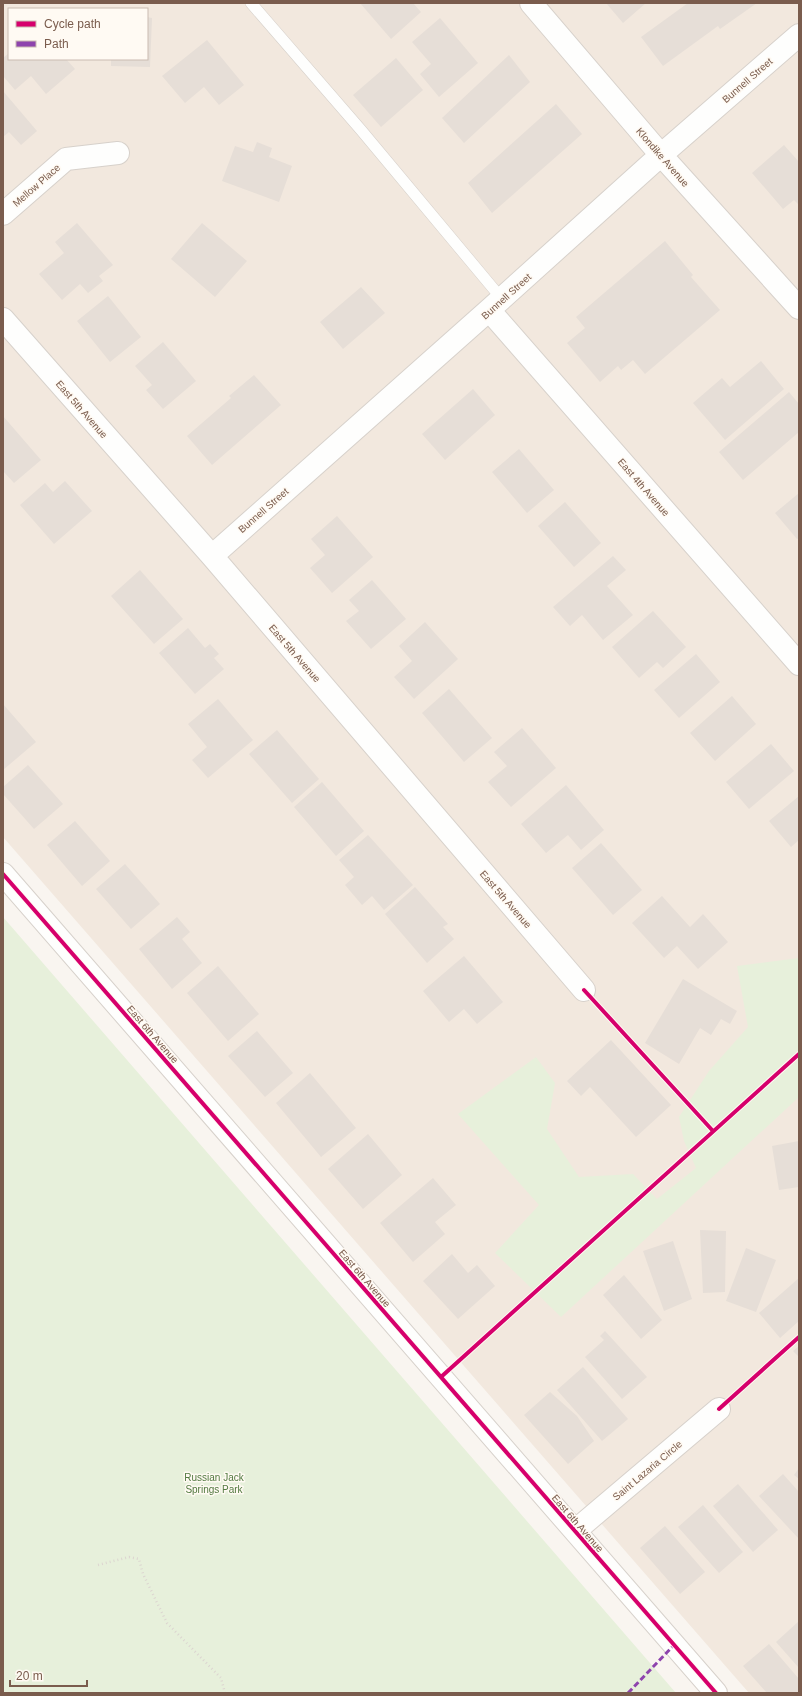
<svg xmlns="http://www.w3.org/2000/svg" width="802" height="1696" font-family="Helvetica,sans-serif">
<rect width="100%" height="100%" fill="#f9f5f0"/>
<path fill="#f2e8de" fill-rule="evenodd" d="M3,3h796v1690h-50l-746,-856zM9,9h138v50h-138z"/>
<path fill="#e7f0db" d="M3,917l673,776h-673z
M799,958v139l-238,220 -66,-64 44,-48 -81,-91 78,-57 19,26 -8,46 32,48 54,-3 24,25 39,-31 -12,-27 -5,-24 30,-46 39,-44 -11,-61z"/>
<path fill="#e6ded7" d="M360,3h53l8,9 -30,27z
M606,3h40l-23,20z
M688,3h69l-37,26 -2,-3 -55,40 -22,-29z
M147,17l5,1 -2,49 -39,-1v-7h36z
M440,18l38,45 -39,34 -19,-23 11,-10 -19,-22z
M207,40l37,45 -25,20 -15,-18 -19,16 -23,-27z
M9,53v6h57l9,10 -29,25 -15,-18 -16,14 -12,-14v-18z
M509,55l21,27 -66,61 -22,-25z
M396,58l27,32 -42,37 -28,-32z
M3,91l34,40 -16,14 -12,-13 -6,5z
M556,104l26,30 -90,79 -24,-30z
M257,142l15,6 -3,9 23,9 -13,36 -57,-21 13,-35 18,6z
M784,145l15,17v43l-5,-5 -11,9 -31,-36z
M77,223l36,42 -14,11 4,5 -15,12 -8,-9 -18,16 -23,-26 25,-21 -9,-11z
M202,223l45,38 -32,36 -44,-38z
M665,241l28,34 -2,2 29,33 -75,64 -12,-14 -12,10 -3,-4 -18,16 -33,-39 18,-15 -9,-11z
M361,287l24,26 -42,36 -23,-27z
M108,296l33,41 -31,25 -33,-41z
M163,342l33,39 -33,28 -17,-19 6,-5 -17,-19z
M761,361l23,28 -59,51 -32,-37 29,-25 8,9z
M254,375l27,30 -69,60 -25,-29 44,-38 -2,-2z
M473,389l22,26 -50,45 -23,-26z
M789,392l10,12v28l-56,48 -24,-28z
M3,416l38,44 -27,23 -11,-12z
M519,449l35,41 -27,23 -35,-41z
M65,481l27,30 -38,33 -34,-39 25,-22 8,9z
M799,493v45l-2,1 -22,-26z
M565,502l36,41 -27,24 -36,-41z
M337,516l36,41 -41,36 -22,-25 15,-13 -14,-16z
M613,556l13,14 -19,16 26,29 -30,25 -21,-25 -12,11 -17,-19z
M140,570l43,49 -29,25 -43,-48z
M372,580l34,39 -35,30 -25,-28 13,-10 -10,-11z
M653,611l33,36 -23,21 -6,-6 -18,16 -27,-31z
M425,622l33,37 -44,40 -20,-22 18,-16 -13,-15z
M188,628l17,20 5,-4 9,10 -5,4 10,11 -29,25 -36,-41z
M696,654l24,28 -41,36 -25,-28z
M449,689l43,49 -28,24 -42,-49z
M732,696l24,28 -41,37 -25,-28z
M218,699l35,41 -45,38 -16,-18 15,-13 -19,-23z
M3,704l33,38 -33,28z
M522,728l34,40 -45,39 -23,-25 19,-16 -13,-14z
M277,730l42,49 -27,24 -43,-49z
M771,744l23,27 -45,38 -23,-27z
M28,765l35,39 -29,25 -31,-35v-7z
M322,782l42,49 -28,25 -42,-49z
M566,785l38,45 -23,20 -13,-15 -22,18 -25,-29z
M799,796v44l-8,7 -22,-26z
M75,821l35,40 -28,25 -35,-41z
M368,835l45,50 -29,25 -12,-14 -10,9 -17,-20 9,-8 -15,-17z
M601,843l41,47 -29,25 -41,-47z
M125,864l35,40 -29,25 -35,-40z
M415,887l33,37 -5,3 11,12 -27,24 -42,-49z
M662,896l28,31 13,-13 25,28 -30,27 -21,-23 -13,12 -32,-35z
M177,917l13,15 -8,7 20,24 -30,26 -33,-40z
M464,956l39,46 -26,22 -13,-15 -15,13 -26,-31z
M218,966l41,48 -31,27 -41,-48z
M683,979l54,32 -7,13 -9,-5 -10,16 -11,-7 -21,36 -34,-21z
M257,1031l36,42 -28,24 -37,-41z
M611,1040l60,65 -35,32 -46,-50 -9,9 -14,-15z
M310,1073l46,55 -35,29 -45,-54z
M368,1134l34,41 -39,34 -35,-40z
M799,1141v46l-20,3 -7,-44z
M433,1178l23,27 -21,17 10,12 -32,28 -33,-39z
M700,1230l26,1 -1,61 -22,1z
M673,1241l19,58 -28,12 -21,-60z
M746,1248l30,12 -20,52 -30,-11z
M452,1254l16,19 9,-8 18,21 -37,33 -35,-38z
M624,1275l38,45 -21,19 -38,-44z
M799,1278v43l-19,17 -21,-25z
M605,1331l42,46 -25,22 -37,-42 19,-17 -4,-4z
M799,1346v11l-6,-6z
M583,1367l45,52 -26,22 -45,-51z
M550,1392l27,24 17,25 -26,23 -44,-49z
M799,1468v11l-5,-4z
M783,1474l16,18v47l-40,-43z
M738,1484l40,46 -25,22 -40,-46z
M703,1505l40,47 -24,21 -41,-46z
M665,1526l40,46 -25,22 -40,-46z
M799,1621v47l-23,-26z
M769,1644l30,35v14h-32l-24,-27z"/>
<g fill="none" stroke-linecap="round" stroke-linejoin="round">
<g stroke="#d7d1cb" stroke-width="12">
<path id="lane" d="M251,3l110,127 141,169"/>
</g>
<g stroke="#d7d1cb" stroke-width="24">
<path id="street" d="M531,3l130,152 138,153
M3,214l63,-55 52,-6
M489,310l310,354
M3,319l209,237 372,434
M212,556l277,-246 172,-155 138,-120
M3,874l713,819
M575,1531l144,-122"/>
</g>
<path stroke="#dcd5d0" stroke-width="2.5" stroke-dasharray="1 3" stroke-linecap="butt" d="M98,1565l31,-8 10,2 4,15 24,49 54,55 4,15"/>
<use href="#lane" stroke="#fefefd" stroke-width="11"/>
<use href="#street" stroke="#fefefd" stroke-width="22"/>
<path stroke="#8e44ad" stroke-width="3" stroke-dasharray="6 3" stroke-linecap="butt" d="M628,1693l46,-48"/>
<g stroke="#fffaf3" stroke-width="6">
<path id="cycleway" d="M3,874l713,819
M584,990l129,141
M441,1377l358,-323
M719,1409l80,-72"/>
</g>
<use href="#cycleway" stroke="#d6006c" stroke-width="4"/>
</g>
<g text-anchor="middle" stroke-width="3" stroke-linejoin="round" paint-order="stroke">
<g font-size="10" fill="#7a5c4d" stroke="#fffaf3">
<text transform="translate(747 80) rotate(-41)" y="4">Bunnell Street</text>
<text transform="translate(663 157) rotate(49)" y="4">Klondike Avenue</text>
<text transform="translate(36 185) rotate(-41)" y="4">Mellow Place</text>
<text transform="translate(506 296) rotate(-42)" y="4">Bunnell Street</text>
<text transform="translate(82 409) rotate(49)" y="4">East 5th Avenue</text>
<text transform="translate(644 487) rotate(49)" y="4">East 4th Avenue</text>
<text transform="translate(263 510) rotate(-41)" y="4">Bunnell Street</text>
<text transform="translate(295 653) rotate(49)" y="4">East 5th Avenue</text>
<text transform="translate(506 899) rotate(49)" y="4">East 5th Avenue</text>
<text transform="translate(153 1034) rotate(49)" y="4">East 6th Avenue</text>
<text transform="translate(365 1278) rotate(49)" y="4">East 6th Avenue</text>
<text transform="translate(647 1470) rotate(-40)" y="4">Saint Lazaria Circle</text>
<text transform="translate(578 1523) rotate(49)" y="4">East 6th Avenue</text>
</g>
<g font-size="10" fill="#537a41" stroke="#fffaf3">
<text x="214" y="1481">Russian Jack<tspan x="214" dy="12">Springs Park</tspan></text>
</g>
</g>
<rect width="802" height="1696" fill="none" stroke="#7a5c4d" stroke-width="8"/>
<rect x="8" y="8" width="140" height="52" fill="#fffaf3" stroke="#cabbb1"/>
<rect x="16" y="21" width="20" height="6" fill="#d6006c" stroke="#cabbb1"/>
<text x="44" y="28" font-size="12" fill="#7a5c4d">Cycle path</text>
<rect x="16" y="41" width="20" height="6" fill="#8e44ad" stroke="#cabbb1"/>
<text x="44" y="48" font-size="12" fill="#7a5c4d">Path</text>
<path d="M10 1680v6h77v-6" fill="none" stroke="#7a5c4d" stroke-width="2"/>
<text x="16" y="1680" font-size="12" fill="#7a5c4d" stroke="#fffaf3" stroke-width="3" paint-order="stroke">20 m</text>
</svg>
